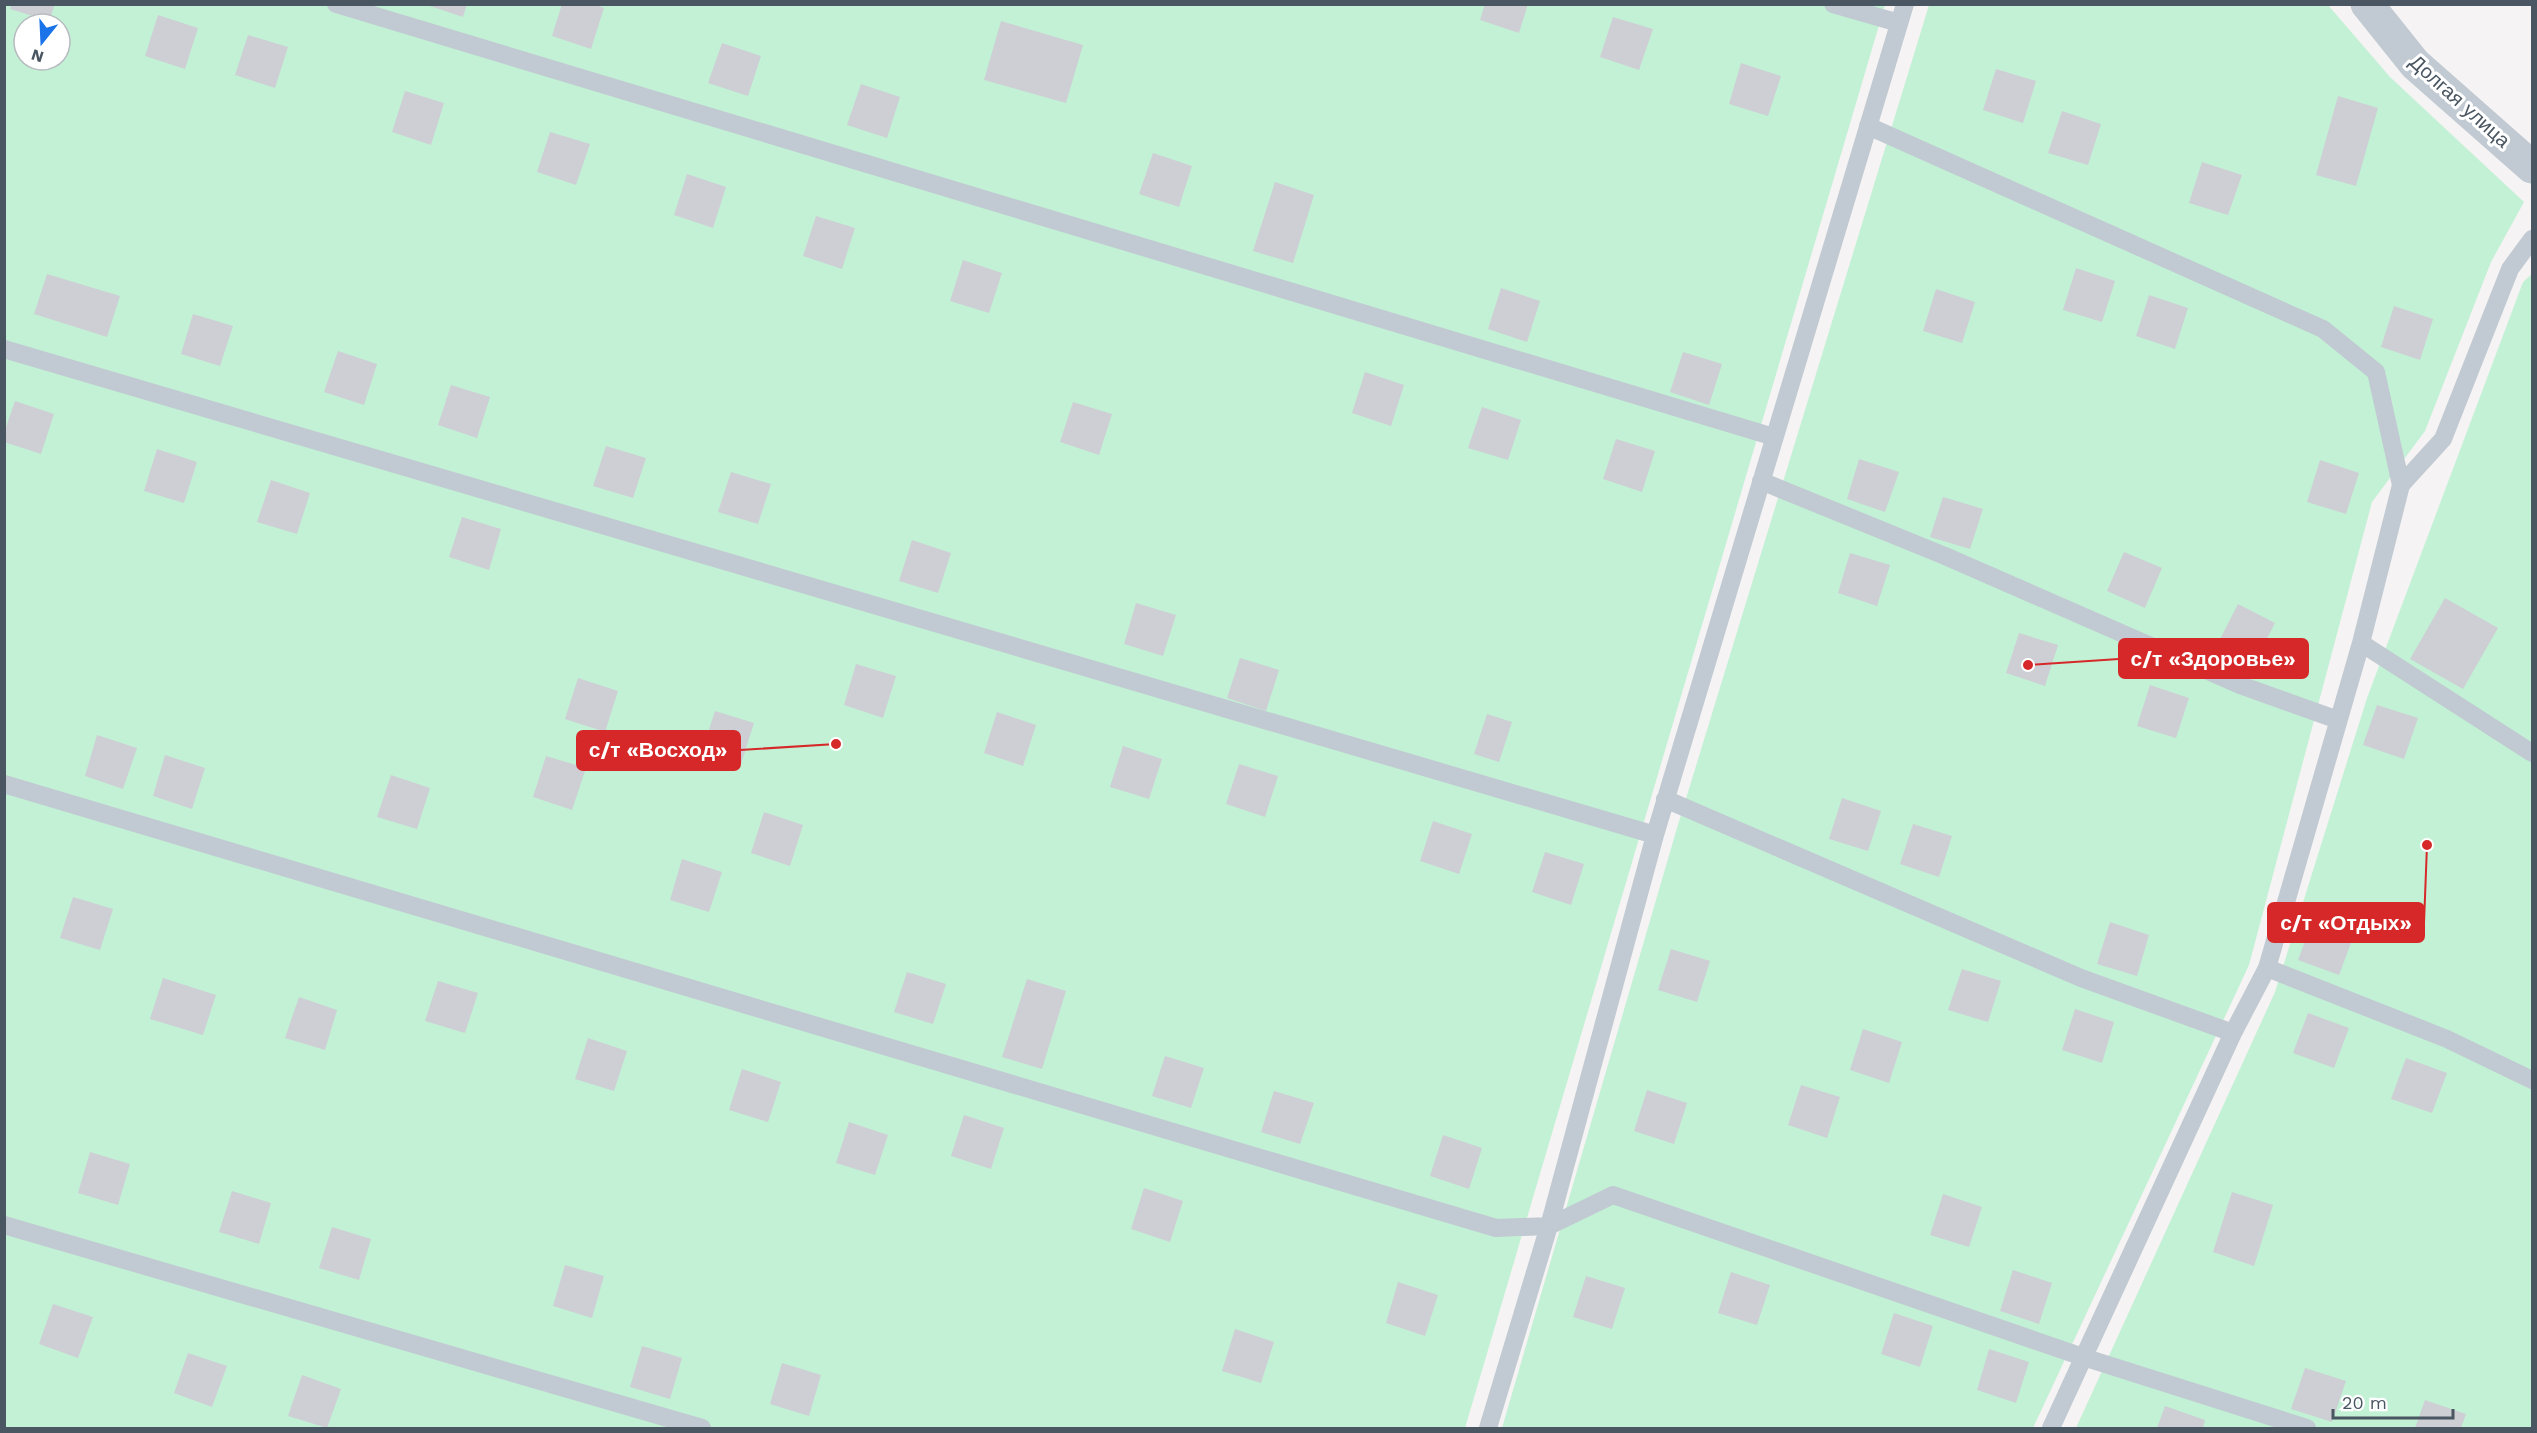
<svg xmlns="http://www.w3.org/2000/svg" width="2537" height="1433" font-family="'Work Sans',sans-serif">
<rect width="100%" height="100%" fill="#f5f3f3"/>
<path fill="#c3f1d5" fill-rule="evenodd" d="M5,5h1880l-420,1423h-1460zM24,24h36v36h-36z
M1929,5h399l62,72 134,125 -33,60 -66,169 -53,71 -123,463 -216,463h-531l175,-600z
M2532,274v1154h-456l199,-436 92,-294 156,-416z"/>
<path fill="#cdcfd5" d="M12,4h43l-6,17 -39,-12z
M424,4h43l-4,13z
M562,4h31l11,4 -13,41 -39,-13z
M1485,4h43l-9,29 -39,-13z
M158,15l40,13 -13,41 -40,-13z
M1613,17l40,12 -14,41 -39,-13z
M1001,21l82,24 -17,58 -82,-23z
M248,35l40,12 -13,41 -40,-13z
M722,43l39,13 -13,40 -40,-13z
M1741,63l40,13 -13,40 -39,-12z
M1996,69l40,12 -13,42 -40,-13z
M861,84l39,13 -13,41 -40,-13z
M405,91l39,12 -13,42 -39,-13z
M2338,96l40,12 -22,78 -40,-11z
M2062,111l39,13 -13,41 -40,-12z
M550,132l40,12 -14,41 -39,-13z
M1153,153l39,13 -13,41 -40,-13z
M2202,162l40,13 -14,40 -39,-12z
M687,174l39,13 -13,41 -39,-13z
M1275,182l39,13 -21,68 -40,-12z
M816,216l39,12 -13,41 -39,-13z
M963,260l39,13 -13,40 -39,-12z
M2076,268l39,13 -13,41 -39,-12z
M47,274l73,22 -13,41 -73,-23z
M1501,288l39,13 -13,41 -39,-13z
M1936,289l39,13 -13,41 -39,-12z
M2149,295l39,13 -13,41 -39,-13z
M2394,306l39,13 -13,41 -39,-13z
M193,314l40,12 -13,40 -39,-12z
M338,351l39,13 -13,41 -40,-13z
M1683,352l39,12 -13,41 -39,-13z
M1365,372l39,13 -13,41 -39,-13z
M451,385l39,12 -13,41 -39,-13z
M15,401l39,13 -13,40 -37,-12v-9z
M1073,402l39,12 -13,41 -39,-13z
M1482,407l39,13 -13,40 -40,-12z
M1616,439l39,12 -13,41 -39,-13z
M606,446l40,12 -13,40 -40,-12z
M157,449l40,13 -13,41 -40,-12z
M1859,459l40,13 -14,40 -38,-13z
M2320,460l39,13 -13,41 -39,-12z
M731,472l40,12 -13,40 -40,-12z
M271,480l39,13 -13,41 -40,-12z
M1943,497l40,12 -13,40 -40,-12z
M462,517l39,12 -12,41 -40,-13z
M912,540l39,13 -13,40 -39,-12z
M2124,552l38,16 -17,40 -38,-17z
M1850,553l40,12 -13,41 -39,-13z
M2445,598l53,30 -35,61 -53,-30z
M1136,603l40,12 -13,41 -39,-12z
M2238,604l37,19 -20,39 -37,-19z
M2019,633l39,12 -13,41 -39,-13z
M1240,658l39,12 -13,41 -39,-13z
M856,664l40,12 -13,42 -39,-13z
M578,678l40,13 -13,41 -40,-13z
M2150,685l39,13 -13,40 -39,-12z
M2377,705l41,13 -14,41 -41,-14z
M715,711l39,12 -13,41 -39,-13z
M997,712l39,13 -13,41 -39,-13z
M1487,714l25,8 -13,40 -25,-8z
M97,735l40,13 -14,41 -38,-13z
M1123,746l39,13 -13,40 -39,-12z
M165,755l40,13 -13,41 -39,-13z
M546,756l40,12 -14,42 -39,-13z
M1239,764l39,12 -13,41 -39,-13z
M391,775l39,13 -13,41 -40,-12z
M1842,798l39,13 -13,40 -39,-12z
M764,812l39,13 -13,41 -39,-13z
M1433,821l39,13 -13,40 -39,-13z
M1913,824l39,12 -13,41 -39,-13z
M1545,852l39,12 -13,41 -39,-13z
M682,859l40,13 -13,40 -39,-12z
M73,897l40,12 -13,41 -40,-12z
M2313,920l41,15 -15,40 -41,-15z
M2110,922l39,13 -12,41 -40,-12z
M1671,949l39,12 -13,41 -39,-12z
M1962,969l39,12 -13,41 -40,-12z
M907,972l39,12 -13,40 -39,-12z
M163,978l53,17 -13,40 -53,-16z
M1027,979l39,12 -24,78 -40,-12z
M438,981l40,12 -13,40 -40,-12z
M299,997l38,13 -12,40 -40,-12z
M2075,1009l39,13 -12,41 -40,-13z
M2308,1013l41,15 -15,40 -41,-15z
M1863,1029l39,13 -13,41 -39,-13z
M588,1038l39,13 -13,40 -39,-12z
M1165,1056l39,12 -13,40 -39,-12z
M2406,1058l41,15 -15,40 -41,-14z
M742,1069l39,13 -13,40 -39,-12z
M1801,1085l39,12 -13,41 -39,-13z
M1647,1090l40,13 -13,41 -40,-13z
M1274,1091l40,12 -14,41 -39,-12z
M964,1115l40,13 -13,41 -40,-13z
M849,1122l39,13 -13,40 -39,-12z
M1443,1135l39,13 -13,41 -39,-13z
M90,1152l40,12 -12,41 -40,-12z
M1144,1188l39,13 -13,41 -39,-13z
M232,1191l39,12 -12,41 -40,-12z
M2232,1192l41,13 -19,61 -41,-14z
M1943,1194l39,13 -13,40 -39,-12z
M332,1227l39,12 -12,41 -40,-12z
M565,1265l39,11 -12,42 -39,-12z
M2013,1270l39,13 -13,41 -39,-13z
M1731,1272l39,13 -13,40 -39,-12z
M1586,1276l39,12 -13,41 -39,-12z
M1398,1282l40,13 -13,41 -39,-13z
M53,1304l40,13 -15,41 -39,-14z
M1894,1313l39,13 -13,41 -39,-13z
M1235,1329l39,13 -13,41 -39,-12z
M642,1346l40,12 -12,41 -40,-12z
M1989,1349l40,13 -13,41 -39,-13z
M188,1353l39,13 -15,41 -38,-14z
M782,1363l39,12 -12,41 -39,-12z
M2305,1368l41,13 -14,41 -41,-13z
M302,1375l39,14 -14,39 -39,-12z
M2425,1400l41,14 -5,14h-46z
M2165,1406l40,14 -2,8h-46z"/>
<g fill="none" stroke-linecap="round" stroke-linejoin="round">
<path stroke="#c1cad2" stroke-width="18" d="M336,4l1438,433
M1833,4l66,19
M1868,126l455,203 53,43 25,113
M4,349l1651,486
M1761,481l184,75 295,129 98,35
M2361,643l171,110
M4,784l1492,444 53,-2 64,-31 470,162 224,71
M1665,799l416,179 152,55
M2267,968l180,71 85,41
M4,1225l698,203
M1488,1428l61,-202 106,-391 250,-831
M2051,1428l182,-395 34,-65 94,-325 40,-158 42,-46 67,-170 22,-30"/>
<path stroke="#c1cad2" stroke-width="33" d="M2367,4l48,60 117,103"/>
</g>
<g text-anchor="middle" stroke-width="6" stroke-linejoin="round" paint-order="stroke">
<g font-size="20" fill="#4a5661" stroke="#fff">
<text transform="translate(2460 101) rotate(42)" y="7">Долгая улица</text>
</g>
</g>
<path fill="none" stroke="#d62828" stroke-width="2" d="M2028 665L2119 659M836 744L740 750M2427 845L2424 923"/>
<g fill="#d62828" stroke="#fff" stroke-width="2">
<circle cx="2028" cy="665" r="6"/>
<circle cx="836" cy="744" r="6"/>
<circle cx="2427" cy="845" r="6"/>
</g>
<g fill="#d62828" stroke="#d62828" stroke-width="2">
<rect x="2119" y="639" width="189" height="39" rx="6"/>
<rect x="577" y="731" width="163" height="39" rx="6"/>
<rect x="2268" y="903" width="156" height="39" rx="6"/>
</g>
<g font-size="21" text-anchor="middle" font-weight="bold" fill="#fff">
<text x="2213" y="666">с/т «Здоровье»</text>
<text x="658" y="757">с/т «Восход»</text>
<text x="2346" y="930">с/т «Отдых»</text>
</g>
<rect width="2537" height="1433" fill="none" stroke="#4a5661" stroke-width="12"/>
<g transform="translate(42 42) rotate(198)"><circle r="28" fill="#ffffff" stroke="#b7bbc0" stroke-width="1.5"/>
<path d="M0-4.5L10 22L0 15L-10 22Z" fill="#1a73e8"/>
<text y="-9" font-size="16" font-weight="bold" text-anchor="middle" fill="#4a5661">N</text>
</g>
<path d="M2333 1409v9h120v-9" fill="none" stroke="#4a5661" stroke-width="3"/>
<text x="2342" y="1409" font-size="18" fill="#4a5661" stroke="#ffffff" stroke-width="4.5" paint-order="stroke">20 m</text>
</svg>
